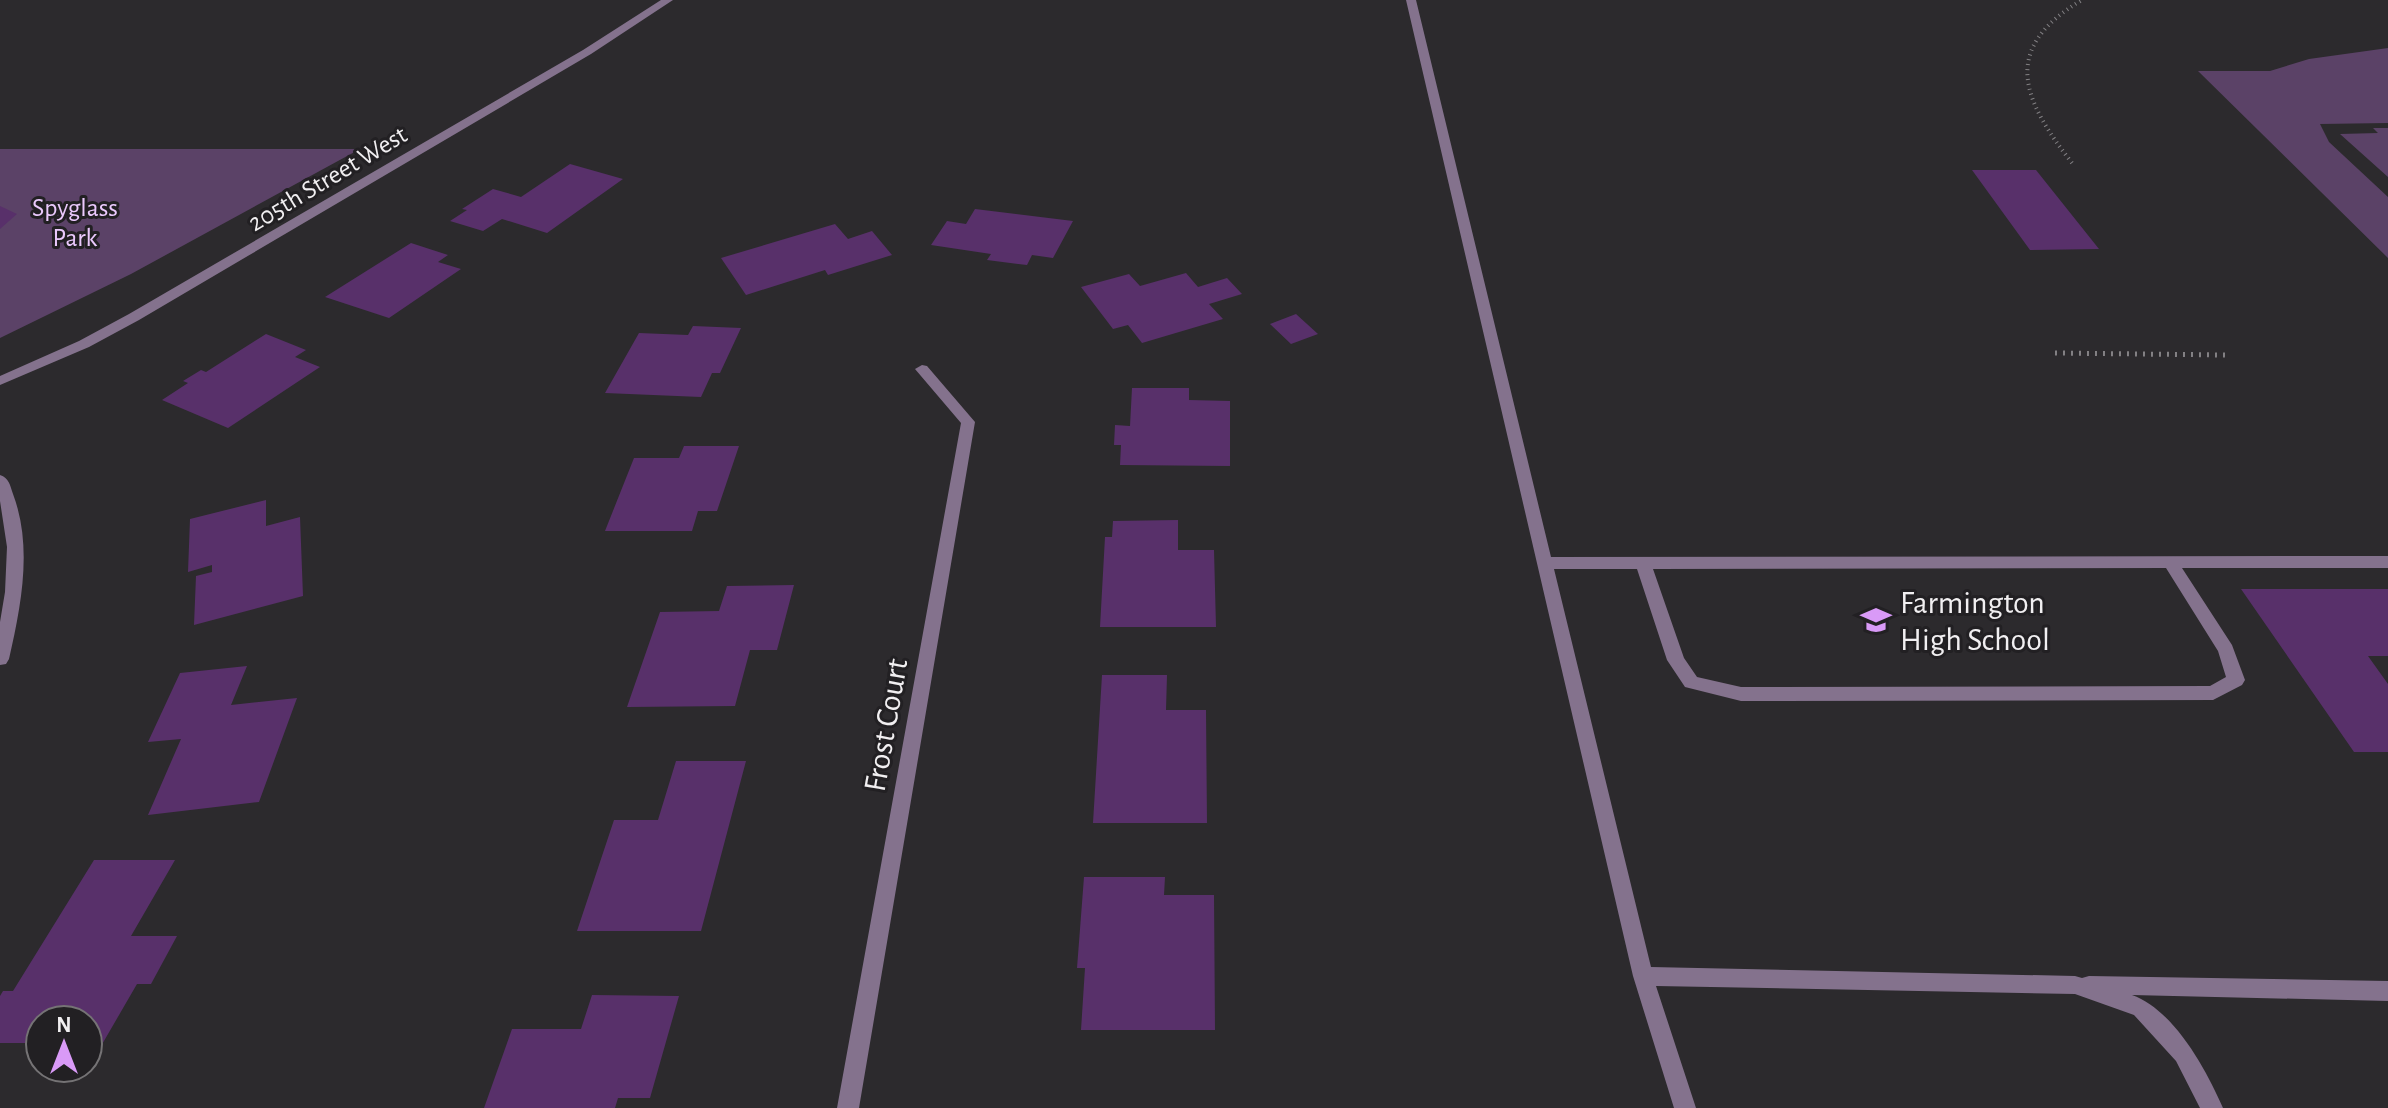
<svg xmlns="http://www.w3.org/2000/svg" width="2388" height="1108" font-family="'Alegreya Sans',sans-serif">
<rect width="100%" height="100%" fill="#2c2a2d"/>
<path fill="#5b4267" d="M2388,48v75l-68,1 9,18 59,55v61l-190,-187h72l39,-12z
M2373,128h15v49l-48,-43 38,-1z
M0,149h360l-229,125 -131,64z"/>
<path fill="#58306a" d="M570,164l53,15 -76,54 -45,-14 -19,12 -33,-10 17,-11 -5,-1 31,-20 28,8z
M1972,170h64l63,79 -69,1z
M0,206l17,8 -17,15z
M975,209l98,12 -20,37 -21,-3 -5,10 -40,-5 4,-6 -60,-9 16,-24 19,3z
M835,224l13,15 24,-8 20,24 -64,20 -3,-5 -79,25 -25,-37z
M411,243l37,12 -10,7 23,7 -72,49 -64,-21z
M1186,273l12,14 29,-9 15,16 -33,10 14,15 -81,24 -14,-18 -15,4 -32,-42 48,-13 11,12z
M1296,314l22,20 -27,10 -21,-20z
M693,326l48,2 -21,45h-8l-11,24 -96,-4 34,-60 49,2z
M266,334l40,16 -11,7 25,10 -92,61 -66,-28 26,-17 -5,-2 18,-11 5,2z
M1132,388h57v12l41,1v65l-110,-1 1,-20h-7l1,-20 15,1z
M684,446h55l-22,65h-19l-6,20h-87l29,-73h45z
M266,500v26l34,-9 3,79 -109,29 2,-49 16,-4v-7l-24,7 2,-53z
M1178,520v30h36l2,77h-116l5,-90h7l1,-16z
M794,585l-17,65h-27l-15,56 -108,1 33,-95 59,-1 8,-25z
M2241,589h147v67h-20l20,28v68h-34z
M247,666l-16,39 66,-7 -38,104 -111,13 33,-76 -33,3 32,-69z
M1102,675h65l-1,35h40l1,113h-114z
M676,761h70l-45,170h-124l37,-111h44z
M94,860h81l-44,76h46l-26,48h-14l-40,69h-9v-33h-48v23h-40v-47l3,-5h10z
M1084,877h81l-1,18h50l1,135h-134l4,-62h-8z
M592,995l87,1 -29,102h-32l-3,10h-131l28,-79h69z"/>
<g fill="none" stroke-linecap="round" stroke-linejoin="round">
<path stroke="#838184" stroke-width="4" stroke-dasharray="1 4" stroke-linecap="butt" d="M2072,163c-49,-63 -73,-114 10,-163"/>
<path stroke="#838184" stroke-width="5" stroke-dasharray="2 6" stroke-linecap="butt" d="M2055,353l170,2"/>
<path fill="#84728d" fill-rule="evenodd" d="M1406,0h10l135,557 837,-1v12h-206l50,77 13,35 -3,5 -29,15 -472,1 -56,-14 -18,-27 -30,-91h-83l97,398 424,9 7,2 7,-2 299,5v20l-256,-6c42,15 74,74 91,113h-23l-24,-47 -42,-46 -59,-21 -419,-8 40,122h-22l-41,-132zM2166,568l52,83 8,26 -16,9 -469,1 -44,-10 -13,-19 -31,-89z"/>
<path fill="#84728d" fill-rule="evenodd" d="M661,0h12l-82,54 -452,266 -50,27 -89,38v-9l79,-35 50,-27 454,-264z
M922,365l5,1 48,56 -116,686h-22l124,-685 -46,-54z
M0,475c9,3 10,10 13,19 20,53 8,112 -4,165l-3,5 -6,1v-43l5,-30 2,-45 -7,-46z"/>
</g>
<defs>
<g id="school-bare" transform="scale(2.4)"><path d="M0-5L7-2L0 1L-7-2ZM-4 1L0 2.5L4 1V4Q0 6-4 4Z" fill="#d99af7" stroke="#222023" stroke-width="2.5" paint-order="stroke"/></g>
</defs>
<g fill-rule="evenodd">
<use href="#school-bare" x="1876" y="620"/>
</g>
<g text-anchor="middle" stroke-width="6" stroke-linejoin="round" paint-order="stroke">
<g font-size="26" fill="#f1eff1" stroke="#222023">
<text transform="translate(327 178) rotate(-31)" y="9">205th Street West</text>
</g>
<g font-size="26" fill="#ebc9fd" stroke="#222023">
<text x="75" y="216">Spyglass<tspan x="75" dy="30">Park</tspan></text>
</g>
<g font-size="32" fill="#f1eff1" stroke="#222023" text-anchor="start">
<text x="1900" y="613">Farmington<tspan x="1900" dy="37">High School</tspan></text>
</g>
<g font-size="32" fill="#f1eff1" stroke="#222023">
<text transform="translate(885 725) rotate(-80)" y="11">Frost Court</text>
</g>
</g>
<g transform="translate(64 1044)"><circle r="38" fill="#222023" stroke="#757375" stroke-width="2"/>
<path d="M0-6L14 30L0 20L-14 30Z" fill="#d99af7"/>
<text y="-12" font-size="22" font-weight="bold" text-anchor="middle" fill="#f1eff1">N</text>
</g>
</svg>
